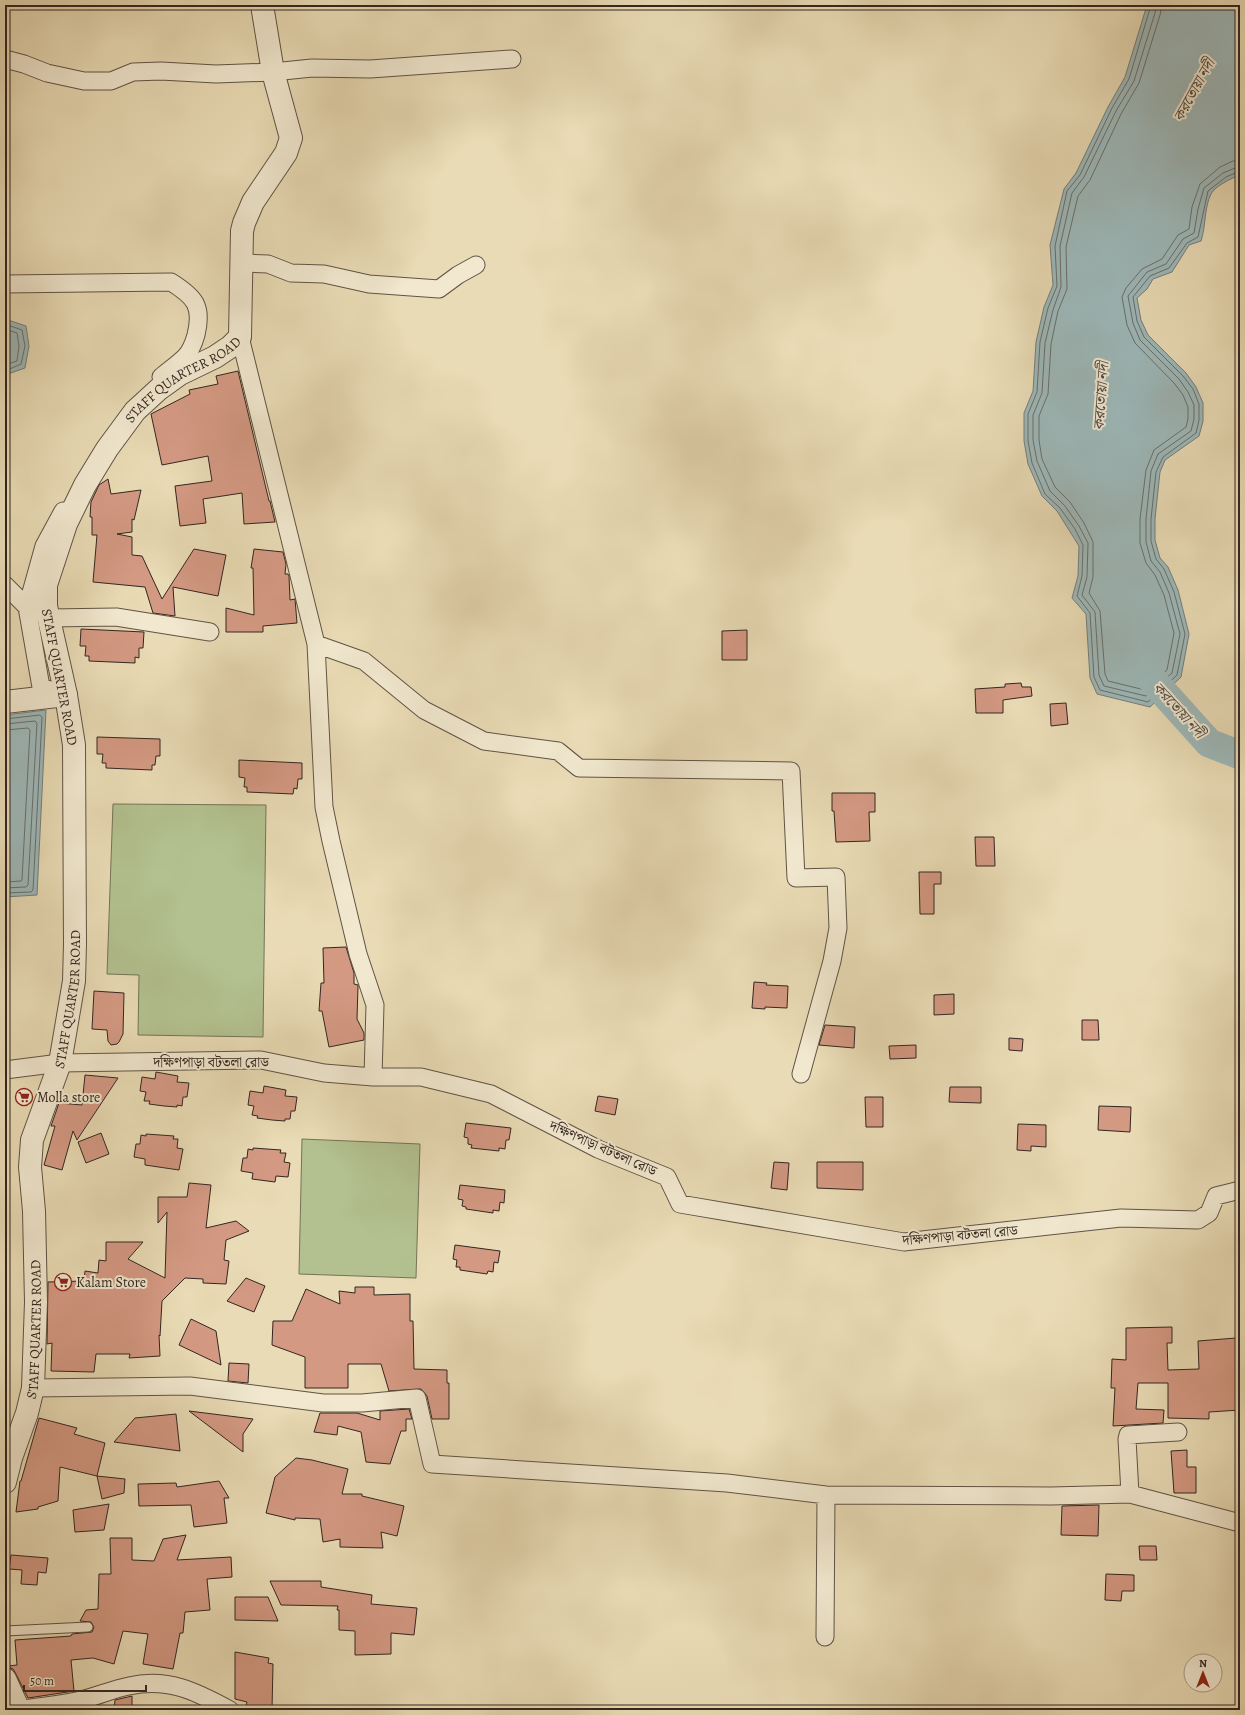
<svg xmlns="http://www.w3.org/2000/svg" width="1245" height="1715" font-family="Alegreya,'Noto Serif Bengali',serif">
<rect width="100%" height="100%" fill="#e9dbb5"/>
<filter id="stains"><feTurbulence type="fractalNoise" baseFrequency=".005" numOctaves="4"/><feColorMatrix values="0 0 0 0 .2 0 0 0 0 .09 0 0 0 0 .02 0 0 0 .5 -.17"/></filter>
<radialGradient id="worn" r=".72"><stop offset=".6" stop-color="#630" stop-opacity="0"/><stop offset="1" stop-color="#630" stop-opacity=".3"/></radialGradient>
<path fill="#b3c190" stroke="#737458" d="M113,804l153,1 -3,232 -125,-2 1,-60 -32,-1z
M302,1139l118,5 -4,134 -117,-4z"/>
<path fill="#9db8b9" stroke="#737e7c" d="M1147,5h93v170c-8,3 -25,11 -29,19 -7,14 -5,32 -10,47l-12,4 -17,27 -19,7 -6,10 -10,9 4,22 7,15 38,38 10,14 7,16v18l-4,15 -34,24 -5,12 -5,47v21l5,18 8,9 10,23 11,44 -8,43 -31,30 -53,-13 -7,-16 -4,-64 -14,-16 6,-22 1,-30 -22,-35 -15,-15 -14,-32 -4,-23v-28l9,-22 3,-49 8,-35 9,-22 -3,-40 14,-56 12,-16 32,-66 17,-30z
M5,319l21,7 3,20 -4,22 -20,7z
M46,710l-9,185 -32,2v-182z"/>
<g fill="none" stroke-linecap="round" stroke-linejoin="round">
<path stroke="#686f6c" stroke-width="1" d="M1151,5l-22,74 -17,29 -32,67 -13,16 -12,55 2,40 -9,22 -8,34 -3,50 -9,22v27l4,22 13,31 15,14 15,21 8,16 -1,31 -5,20 13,17 4,64 6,13 48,12 29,-27 8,-41 -11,-42 -10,-23 -8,-10 -5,-18v-22l5,-47 7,-15 33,-24 3,-13v-16l-6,-15 -10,-13 -39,-39 -7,-16 -4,-24 17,-21 19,-8 18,-25 11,-6 10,-46 18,-14 14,-6
M1156,5l-1,8 -21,68 -18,30 -32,66 -12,16 -12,53 1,41 -8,23 -8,33 -3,50 -9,22v25l4,21 13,30 15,15 14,20 9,17 -1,34 -5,18 13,17 4,63 5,11 42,10 26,-23 8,-39 -11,-41 -9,-21 -9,-11 -5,-19v-23l5,-48 7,-17 33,-23 3,-12v-14l-6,-13 -9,-13 -39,-39 -7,-17 -5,-27 19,-24 19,-8 17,-25 11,-6 4,-24 6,-21 19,-15 17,-7
M1162,5l-2,10 -21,68 -18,31 -31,66 -12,16 -12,51 1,42 -9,22 -7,33 -3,50 -9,22v24l3,19 13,28 15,15 14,21 9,19v35l-4,16 11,18 5,63 3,7 37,9 22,-20 7,-37 -10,-38 -9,-20 -9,-12 -6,-20v-24l6,-49 8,-20 32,-23 2,-8v-12l-5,-12 -9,-12 -39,-40 -8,-18 -5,-28 4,-9 16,-19 20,-10 16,-24 11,-6 3,-22 8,-23 20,-17 13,-6 7,-1
M5,324l17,6 3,16 -4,18 -16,7
M5,329l12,4 2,13 -2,15 -12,4
M5,719l35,-4 2,2 -9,173 -2,2 -26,1
M5,724l30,-3 2,2 -9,162 -2,2 -21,1
M5,730l23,-2 2,2 -8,150 -1,1 -16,1"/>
<path stroke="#9db8b9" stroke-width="29" d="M1137,663l72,80 31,12"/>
</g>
<path fill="#d49983" stroke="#332620" d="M238,371l31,130h1l5,21 -31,2 -2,-31 -39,6 3,24 -26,3 -5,-40 37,-5 -4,-25 -46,9 -11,-51 39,-20 -1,-4 29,-6 -2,-8z
M108,479l3,15 30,-4 -7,30 -2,-1v13l-15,2 15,3v18l10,1 20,43 32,-50 32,6 -8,41 -45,-9 2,29 -22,-3 -8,-26 -52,-5 4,-47h-5v-18h-2l1,-15 8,-17z
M254,549l29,3 3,12 -1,10h3l1,2 1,24 5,-1 2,24 -34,3v6h-37v-24l28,7 -1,-47h-2z
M81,629l63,3 -1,16h-4v10l-4,-1v6l-46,-2v-5h-4l1,-10h-6z
M747,630v30h-25v-29z
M1021,683l1,4h9l1,9 -29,4v13h-27l-1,-24 30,-2v-3z
M1066,703l2,21 -17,2 -1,-22z
M97,737l63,2v17h-4l-1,9h-3v5l-46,-2v-5h-4l1,-9h-6z
M239,760l63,3v16h-4l-1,10 -3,-1 -1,6 -46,-2v-5h-3l1,-9 -6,-1z
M832,793h43v19h-6l1,29 -34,1 -2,-31h-2z
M975,837h19l1,29h-19z
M919,872h22v12h-7v30h-14z
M346,947l8,26v11l4,1v1l-1,33 7,14v7l-35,7 -7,-36h-3l2,-28h3l-1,-35z
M754,982l13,1 -1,2 22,1 -1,22 -22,-1v2l-13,-1z
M94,991l30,2 -1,41 -4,8 -2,2 -6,1 -3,-4 -1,-11 -15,-1z
M954,994v20l-20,1v-20z
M1082,1020h16l1,20h-17z
M825,1025l30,2 -1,21 -35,-3z
M1009,1038l14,1 -1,12 -13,-1z
M916,1045v13l-26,1 -1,-13z
M156,1072l22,4 -1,6 12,1 -2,14h-4l-1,9 -5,-1v2l-13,-1 -15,-2 1,-3h-6l2,-9 -6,-1 2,-14 13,2z
M85,1075l33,3 -41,62 -4,-9 -11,39 -18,-5 11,-39h-4l8,-23 23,2z
M264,1086l22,4 -1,6 12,1 -2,14h-4l-1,8h-5v2l-13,-1 -15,-2 1,-2 -6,-1 2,-9 -6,-1 2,-14 13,2z
M950,1087h31v16l-32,-1z
M598,1096l20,3 -3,16 -20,-4z
M865,1097h18v30h-17z
M1099,1106l32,1 -1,25 -32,-2z
M466,1123l45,5 -2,12h-3l-1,9 -6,-1v3l-28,-3 1,-3 -4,-1v-6l-4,-1z
M1018,1124l28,1v22l-15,-1v5l-14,-1z
M101,1133l8,21 -23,9 -8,-21z
M146,1134l28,2 -1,3h5l-1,9 6,1 -4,21 -34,-5v-6l-11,-2 2,-13h4l1,-9 5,1z
M253,1148l28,2 -1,3h6l-2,9 6,1 -2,14 -12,-1 -1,6 -23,-3 1,-6 -12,-2 2,-13h4l1,-9 5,1z
M774,1162l15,1 -2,27 -16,-2z
M817,1162h46v28l-46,-2z
M189,1183l22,2 -5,43 30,-7 13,10 -23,9 -2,20 5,1 -3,23 -23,-1v-4l-18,-1 -23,23 -2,35 -1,-1 1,21 -31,2 1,-4h-34l-2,18 -43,-1 1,-28 -5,1 1,-62 36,-1 1,-10 13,2 1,-13 7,1v-19h37l-15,17 37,19 2,-66 -9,11v-26h29z
M460,1185l45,5 -1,13 -4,-1 -1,9 -6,-1v3l-27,-4v-2l-4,-1 1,-6 -5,-1z
M455,1245l45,6 -2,12 -4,-1 -1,10 -5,-1 -1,3 -27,-4v-3h-4l1,-7 -4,-1z
M246,1278l19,8 -11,26 -27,-11z
M355,1287h19v8l36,-1v27h3l1,48 33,1v13h2v36h-17l-5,-23 -6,-7 -32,2 -8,-27h-33v24h-43v-31l-33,-12 1,-24h19l14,-32 34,15 -1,-13 16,2z
M191,1319l25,12 5,34 -42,-20z
M1172,1327v16h-5l1,27 31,-1 -1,-28 38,-3v25h4v47l-31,2v7l-41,-1v-35h-30l-2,26 28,1 -1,13 -50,3 2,-38h-4l1,-29 14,1v-32z
M229,1363l20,1 -1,19 -20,-2z
M409,1409l3,10h-6v12h-5l-11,33 -24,-2 -5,-30 -23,-6 -1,9 -23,-3 6,-19h37l23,7v-9z
M189,1411l64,8 -10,15v18z
M176,1414l4,37 -66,-9 21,-24z
M39,1418l38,10 -3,6 31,9 -8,33 -37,-9 -2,34 -20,6v2l-22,3 4,-31h1z
M1187,1450v17h9v26h-22l-3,-42z
M296,1458l16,2 36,9 -6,25h20v2l42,10 -7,30 -16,-4 2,16 -43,-1v-8l-17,3 -3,-23 -25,-1v2l-29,-7 9,-36z
M97,1476l28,3 -1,14 -22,6z
M219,1481l10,17h-5l3,25 -33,4 -3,-22 -52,1 -1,-22 38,-1 1,4z
M109,1504l-5,26 -29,2 -2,-22z
M1099,1505l-1,31 -37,-1 1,-29z
M186,1535l-9,25 54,-3 1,20 -25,2 3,31 -25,2 -2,21h-3l-7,36 -30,-5 5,-30 -25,-3 -9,33 -21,-6 -22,2 3,31 -46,7 -12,-24 -3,-5 -5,-2v-1l9,-1 -2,-25 56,-4 1,-2 20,-2 2,-5 -3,-5 -11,-1 6,-11 12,-1 1,-35h12l-1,-36h22v22l22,1 9,-22z
M1139,1546h17l1,14h-17z
M11,1555l37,3 -2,15 -8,-1 -1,13 -16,-1 1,-14 -13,-1z
M1106,1574l28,1v16h-12l-1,10 -16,-1z
M270,1581h51v6l51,8 -1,9 46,4 -3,27 -23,-2v21l-36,1v-24l-16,-1v-20h-2l1,-4 -57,-1z
M235,1597h33l10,24 -43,-1z
M235,1652l34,6 -1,5 5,1 -1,46h-27l2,-8 -12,-3z
M132,1696v14h-18l1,-10z"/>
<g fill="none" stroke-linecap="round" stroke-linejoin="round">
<g stroke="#605345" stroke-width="11">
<path id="service" d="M5,1631l83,-4"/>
</g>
<g stroke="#605345" stroke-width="19">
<path id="minor" d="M5,59l19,5 23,9 37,8h27l22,-9 28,-1 55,3 57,-2 39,-4 58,1 142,-10
M243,263l25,1 23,9 33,1 45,10 70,5 19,-14 18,-10
M5,284l166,-2c24,15 32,24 25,53 -2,7 -6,17 -11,22 -7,7 -16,13 -24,20
M240,337l76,307 8,163 7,34 27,113 17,51 -2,72
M63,511l-19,35 -17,61 14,80 22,7
M5,585l28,28
M49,618l67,-1 94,15
M316,644l48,17 60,49 60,31 74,10 21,17 212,3 5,107 40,-1 2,51 -6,33 -31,113
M5,1070l55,-7 201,-3 63,13 49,4h48l70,17 107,55 69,28 13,27 224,38 217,-24 77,2 11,-7 7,-17 24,-6
M33,1388l157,-2 133,17h39l55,-5 15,66 295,19 99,12 225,1 79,-2 110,29
M1130,1494l-3,-55 1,-4 50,-3
M825,1637l1,-142
M19,1710c21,-4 45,-5 66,-11 15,-4 29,-10 44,-13 39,-9 68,6 101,24"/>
</g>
<g stroke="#605345" stroke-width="24">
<g id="tertiary">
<path d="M5,702l61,-7"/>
<path id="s1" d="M5,1482l6,-24 16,-45 6,-25 3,-86 -2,-91 -4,-44 2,-27 28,-77 14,-82 1,-37 -1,-199 -8,-50 -20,-89v-21l20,-61 19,-39 22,-36 28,-38 24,-22 21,-15 35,-17 15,-10 10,-10 2,-106 2,-8 9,-21 33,-49 5,-15 -18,-66 -11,-67"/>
<path d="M5,1679l14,31"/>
</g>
</g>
<use href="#service" stroke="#f1e8cf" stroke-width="9"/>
<use href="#minor" stroke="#f1e8cf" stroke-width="17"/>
<use href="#tertiary" stroke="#f1e8cf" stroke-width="22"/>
</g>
<defs>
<g id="supermarket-ring" transform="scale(0.9)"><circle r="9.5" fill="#f1e8cf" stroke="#8f2418" stroke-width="1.5"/><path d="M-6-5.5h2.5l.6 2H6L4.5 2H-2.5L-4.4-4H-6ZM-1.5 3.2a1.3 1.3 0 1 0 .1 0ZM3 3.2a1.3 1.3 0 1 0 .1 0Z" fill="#8f2418"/></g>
</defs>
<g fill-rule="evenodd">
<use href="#supermarket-ring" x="24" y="1097"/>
<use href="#supermarket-ring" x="63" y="1282"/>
</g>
<g text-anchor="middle" stroke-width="4" stroke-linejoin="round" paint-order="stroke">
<g font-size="14" fill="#332620" stroke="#f1e8cf">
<text dy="5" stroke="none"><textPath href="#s1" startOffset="1165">STAFF QUARTER ROAD</textPath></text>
<text transform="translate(60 677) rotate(79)" y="5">STAFF QUARTER ROAD</text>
<text dy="5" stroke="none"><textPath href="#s1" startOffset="493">STAFF QUARTER ROAD</textPath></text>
<text x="211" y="1067">দক্ষিণপাড়া বটতলা রোড</text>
<text transform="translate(603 1148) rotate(24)" y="5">দক্ষিণপাড়া বটতলা রোড</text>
<text transform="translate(960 1235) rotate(-5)" y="5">দক্ষিণপাড়া বটতলা রোড</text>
<text dy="5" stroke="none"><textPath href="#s1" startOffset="157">STAFF QUARTER ROAD</textPath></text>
</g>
<g font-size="14" fill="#332620" stroke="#f1e8cf" text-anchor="start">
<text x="37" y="1102">Molla store</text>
<text x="76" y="1287">Kalam Store</text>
</g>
<g font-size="15" font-style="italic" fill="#4e4a46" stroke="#f1e8cf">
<text transform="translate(1194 90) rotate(-61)" y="5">করতোয়া নদী</text>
<text transform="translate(1101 396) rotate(-86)" y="5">করতোয়া নদী</text>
<text transform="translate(1179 710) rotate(48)" y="5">করতোয়া নদী</text>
</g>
</g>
<rect width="1245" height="1715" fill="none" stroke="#e9dbb5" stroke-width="20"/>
<rect x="6" y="6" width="1233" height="1703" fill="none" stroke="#332620" stroke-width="2"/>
<rect x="10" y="10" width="1225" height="1695" fill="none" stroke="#332620"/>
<g transform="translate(1203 1673)"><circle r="19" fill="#f1e8cf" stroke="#a59a89"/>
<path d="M0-3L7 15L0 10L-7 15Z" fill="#8f2418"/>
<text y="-6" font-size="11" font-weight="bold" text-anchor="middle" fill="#332620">N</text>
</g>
<path d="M24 1685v6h122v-6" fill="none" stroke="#332620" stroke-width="2"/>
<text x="30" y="1685" font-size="12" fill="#332620" stroke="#f1e8cf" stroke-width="3" paint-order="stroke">50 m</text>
<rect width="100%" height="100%" filter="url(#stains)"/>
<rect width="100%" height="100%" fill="url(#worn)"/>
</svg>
